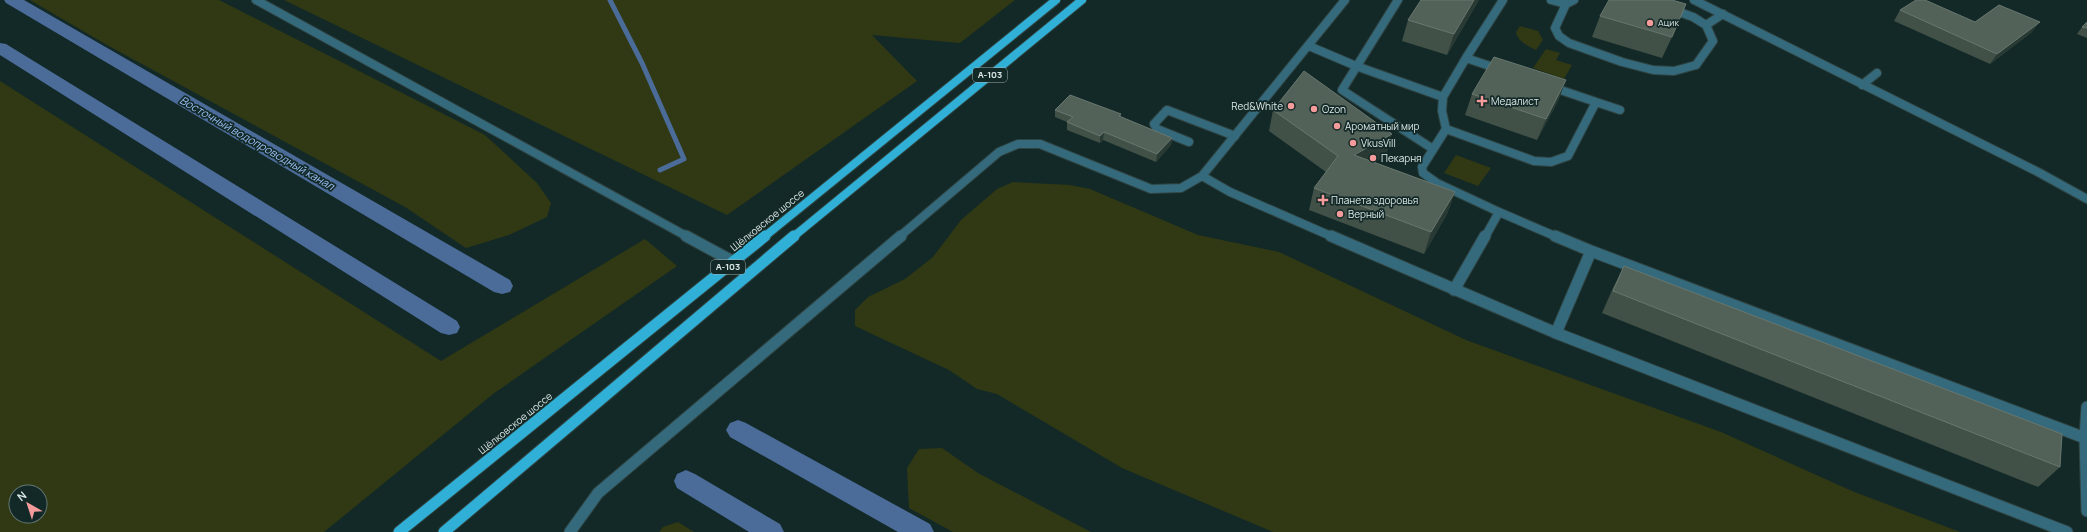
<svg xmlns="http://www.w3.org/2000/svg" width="2087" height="532" font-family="Manrope,sans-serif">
<rect width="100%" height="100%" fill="#132927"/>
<path fill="#303914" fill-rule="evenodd" d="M30,0h189l266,135 52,48 14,20 -4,14 -38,18 -43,13 -61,-41 -298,-162z
M284,0h731l-55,43 -88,-8 45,46 -190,134z
M1520,26l18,5 5,9 -7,10c-8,-4 -18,-8 -20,-18z
M1546,49l14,4 -4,7 16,5 -8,14 -31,-11z
M0,81l441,280 204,-122 32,27 -184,128 -169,138h-324zM16,492h24v24h-24z
M1456,155l35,13 -13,18 -34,-13z
M1013,182l57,3 20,4 108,46 81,17 187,88 255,92 131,59 108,41h-687l-151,-64 -125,-74 -20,-5 -28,-19 -94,-44v-16l13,-13 37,-18 28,-22 28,-37 36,-31z
M942,448l36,25 113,59h-138l-44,-24 -2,-40 12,-19z
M678,522l16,10h-35l4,-5z"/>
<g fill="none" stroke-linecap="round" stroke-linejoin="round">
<path stroke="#4b6b98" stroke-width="5" d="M610,0l32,63 42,96 -24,11"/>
<path fill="#4b6b98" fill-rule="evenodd" d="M4,0h20l486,280 3,6 -3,6 -8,2 -8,-2 -488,-289z
M0,43l6,1 451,277 3,6 -3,6 -8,2 -8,-2 -441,-278z
M738,420l8,3 184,101 4,8h-36l-168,-95 -4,-7 4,-7z
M686,470l9,4 85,50 4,8h-35l-72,-44 -3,-7 3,-7z"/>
<g stroke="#2f4442" stroke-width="10">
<path id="lane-far1" d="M256,0l432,237
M1398,0l-56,90 91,59
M1551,0l15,4
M1574,0l-8,4 -11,24 4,8 10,7 53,19 31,8 21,1 22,-6 17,-24 -7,-16 -13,-8 -22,-8
M1706,25l17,-11
M1309,46l47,20 87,31
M1466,58l130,44 -28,54 -17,6 -17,-1 -88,-32 -4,-18 1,-14z
M1466,58l37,-58
M1862,85l15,-12
M1596,102l24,8
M1446,129l-24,38 1,6 14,10 62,29 -14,25
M1189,142l-32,-13 -3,-5 13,-14 68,26
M1499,212l58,25"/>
</g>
<g stroke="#2f4442" stroke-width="13">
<path id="lane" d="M686,236l48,26
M1555,236l36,15
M1454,290l31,-54
M1556,333l35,-82 494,187
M2087,407l-2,31 2,73"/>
</g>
<g stroke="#2f4442" stroke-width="10">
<path id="street-far1" d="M1694,0l344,172 49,27
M1202,176l28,16 103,45
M899,237l100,-85 19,-8h22l111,45 30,-1 21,-12 143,-176"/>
</g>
<g stroke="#2f4442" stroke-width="13">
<path id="street" d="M1331,236l225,97 511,199
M570,532l28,-39 303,-257"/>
</g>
<g stroke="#2f4442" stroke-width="10">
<path id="primary-far1" d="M764,237l292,-237
M793,237l289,-237"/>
</g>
<g stroke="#2f4442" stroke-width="13">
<path id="primary" d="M399,532l366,-296
M444,532l350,-296"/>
</g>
<use href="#lane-far1" stroke="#356a7d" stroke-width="8"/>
<use href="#lane" stroke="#356a7d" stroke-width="11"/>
<use href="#street-far1" stroke="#356a7d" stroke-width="8"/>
<use href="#street" stroke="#356a7d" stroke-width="11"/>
<use href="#primary-far1" stroke="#30b0d7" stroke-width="8"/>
<use href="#primary" stroke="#30b0d7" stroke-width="11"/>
</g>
<path fill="#425147" d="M1479,0l-32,55 -45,-14 6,-21z
M1900,10l75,12 57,10 -42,32 -96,-43z
M1600,16l72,21 -10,21 -70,-21z
M2087,22v16l-10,-4 5,-7z
M1566,80l-8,21 -21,39 -72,-25 7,-21z
M1055,110l66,4v3l51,21 -1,7 -15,17 -53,-22 -3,3 -33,-13v-8l-12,-5z
M1273,110l113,46 -12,6 81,30 -8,22 -23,40 -115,-44 5,-22 12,-16 -57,-41z
M1624,266l436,201 -22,20 -436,-174 11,-25z"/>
<path fill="#283a33" d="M1474,0h5l-32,55 7,-21z
M2040,22l-8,10 -42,32 7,-10z
M1566,80l-8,21 -21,39 9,-21z
M1104,132l-1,8 -3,3v-7z
M1392,134l-6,22 -38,20 6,-21z
M1172,138l-1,7 -15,17 1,-8z
M1455,192l-8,22 -23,40 7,-22z"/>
<path fill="#526258" stroke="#68776f" d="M1421,0h53l-20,34 -46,-14z
M1609,0h63l14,4 -14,33 -72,-21z
M1916,0h9l50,22 24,-17 41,17 -43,32 -97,-44z
M2087,22v6l-5,-1z
M1494,57l72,23 -20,39 -74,-25z
M1304,71l88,63 -38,21 101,37 -24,40 -117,-44 24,-32 -65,-46z
M1070,95l51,19 -2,2 53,22 -15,16 -53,-22 -4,4 -33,-14 6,-5 -18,-7z
M1624,266l438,168 -2,33 -447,-176z"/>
<g fill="#f59b9c" stroke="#132927" stroke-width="1.5">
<circle cx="1650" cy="23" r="4"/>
<path d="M1480 95h4v4h4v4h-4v4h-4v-4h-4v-4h4z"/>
<circle cx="1291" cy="106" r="4"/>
<circle cx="1314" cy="109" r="4"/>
<circle cx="1337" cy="126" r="4"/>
<circle cx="1353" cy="143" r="4"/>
<circle cx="1373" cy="158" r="4"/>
<path d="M1321 194h4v4h4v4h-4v4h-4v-4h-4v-4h4z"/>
<circle cx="1340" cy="214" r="4"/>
</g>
<g text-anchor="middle" stroke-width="3.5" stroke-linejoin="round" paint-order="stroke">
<g font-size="9" fill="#dce9e7" stroke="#132927" text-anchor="start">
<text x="1658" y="26">Ацик</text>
</g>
<g fill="#132927" stroke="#a0afad" stroke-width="1">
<rect x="973" y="68" width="34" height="14" rx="3"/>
<rect x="711" y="260" width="34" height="14" rx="3"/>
</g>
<g font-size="9" font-weight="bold" fill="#dce9e7">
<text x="990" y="78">А-103</text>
<text x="728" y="270">А-103</text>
</g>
<g font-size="10" fill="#dce9e7" stroke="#132927" text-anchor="start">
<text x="1491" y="105">Медалист</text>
<text x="1283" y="110" text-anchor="end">Red&amp;White</text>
<text x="1322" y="113">Ozon</text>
<text x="1345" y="130">Ароматный мир</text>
<text x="1361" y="147">VkusVill</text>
<text x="1381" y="162">Пекарня</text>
<text x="1331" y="204">Планета здоровья</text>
<text x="1348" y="218">Верный</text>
</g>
<g font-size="10" fill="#dce9e7" stroke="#132927">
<text transform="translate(767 220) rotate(-39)" y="4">Щёлковское шоссе</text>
<text transform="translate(515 423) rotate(-39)" y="4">Щёлковское шоссе</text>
</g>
<g font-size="11" font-style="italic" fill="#9bc2f8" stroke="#132927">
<text transform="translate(257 143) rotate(30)" y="4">Восточный водопроводный канал</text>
</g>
</g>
<g transform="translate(28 504) rotate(321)"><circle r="19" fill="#132927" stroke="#637674"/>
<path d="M0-3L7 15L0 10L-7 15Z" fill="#f59b9c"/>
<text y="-6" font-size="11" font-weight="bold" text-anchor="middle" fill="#dce9e7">N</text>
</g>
</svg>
